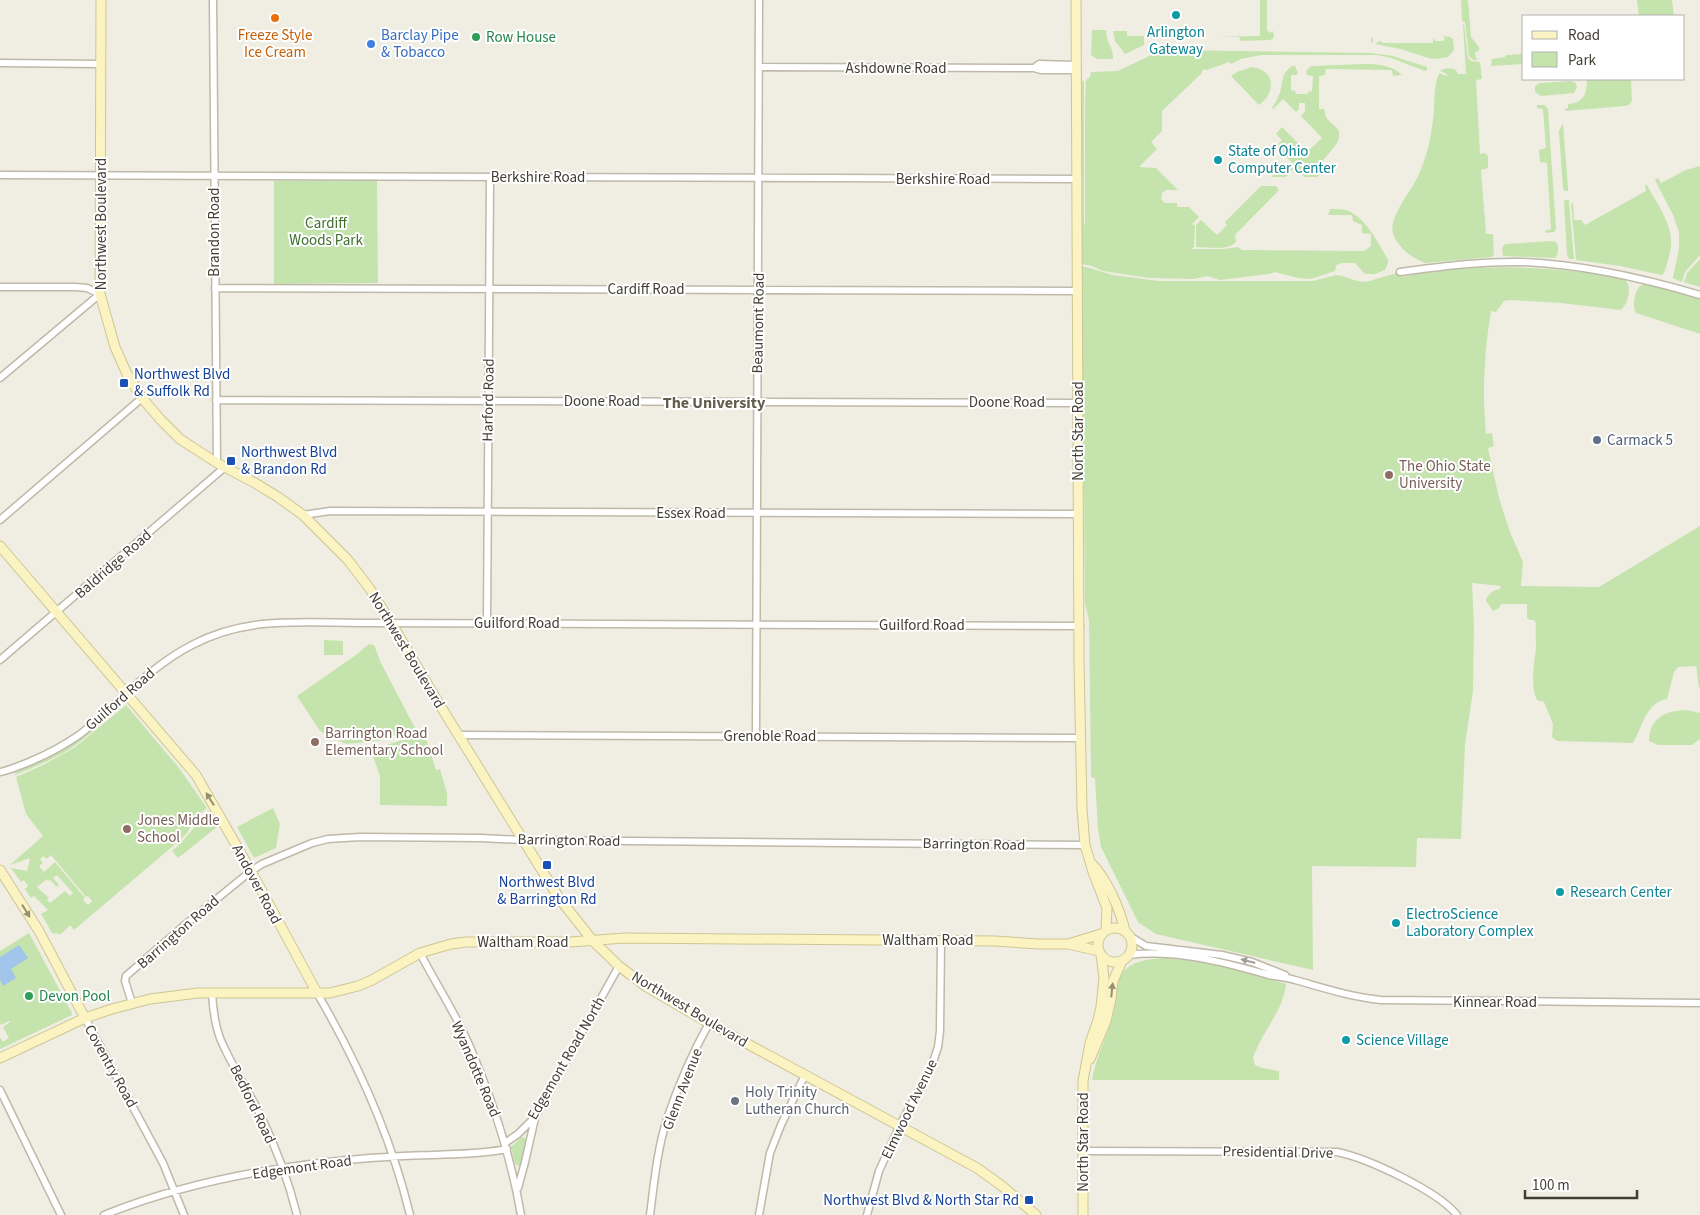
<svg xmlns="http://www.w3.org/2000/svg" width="1700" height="1215" font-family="'Source Sans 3',sans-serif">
<rect width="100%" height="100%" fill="#f0eee3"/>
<path fill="#c5e3ad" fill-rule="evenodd" d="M1260,0h7v29l2,4 4,-2 1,6 -3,3 -30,1 -2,-4h-26l47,-1z
M1461,0h7l3,37 8,10v4l-4,1 1,6 4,1 -7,1 -4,-4 -4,-34 -3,-1z
M1637,0h35l2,16h-35z
M1464,23l4,35 3,3 9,1 2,17 -6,1 4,74 5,-1 3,3v12l-7,2 5,64h7l1,21 -2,2 -67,6c-13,-5 -28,-16 -32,-30 -5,-16 20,-44 26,-59 8,-18 12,-36 14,-55 2,-16 0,-31 6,-46l8,3v-2l-7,-3c4,-3 11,-4 16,-1l2,4h8l-3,-50z
M1092,30h14c0,13 8,18 7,29h-16l-6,-4z
M1113,31h14v5h17v9l-19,9 -10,-13z
M1443,36l7,1 3,2 1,11 -6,7 -13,2 -7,-1 -27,-9 -26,-5 -4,-3v-2l2,-2v6l2,1 5,-3 3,2h50v-6l2,4h8l2,-2z
M1172,50l199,3 22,3 34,11v3l-2,1 -34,-13 -14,-3h-116l-20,4 -10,5 -2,-2 -22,8 -4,-1 -1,4 -40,38v20l-11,11 6,7 -18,18 17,1 22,22h-12l-4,3 -1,6 4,4h12v4h12l10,10 -7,7 3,2 -1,21 -2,2h32l14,-2 4,3h13l109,1 7,-5v-12l-9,-1v-8l-9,-4 -1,-6h-24l2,-6c5,0 12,0 16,1 19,6 33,34 42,50v3l-3,7 -10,4h-10l-10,-11h-13l-6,2 -1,6 -21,7 -6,1 -10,-1 -23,-6 -6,2 -49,6 -13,-4 -13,3 -45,-1 -46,-7 -11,-5 -10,-2v-182l2,-2v146l1,-3v-120l1,-23 4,-3 1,-5 27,-1 31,-15z
M1524,54v10l-33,2 1,-7 13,-2 1,-2z
M1364,64c13,0 28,1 38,11l-9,1 -1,-6 -66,-1 -1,6 -6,1v33h5c1,3 1,5 2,8 3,6 12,9 13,15 3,17 -25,28 -19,42l-3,3h-12l-10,-10 -9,10h-15l9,-10h16l-20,-21 6,-6 -6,-6 6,-7 25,25 15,-14 -21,-22 4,-5v-8h-6v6l-3,3 -13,-13 -10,10 -1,-1c3,-5 6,-10 8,-16 4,-13 0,-17 12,-26h3l3,7 -2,2h-5v15l4,1 1,3h12v-2l4,-1 1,-15 -6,-1c-2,-4 1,-7 5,-9z
M1252,67c24,3 24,26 7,38l-28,-29 6,-4z
M1587,79h44l1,22 -3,4 -4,1 -60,5v-2l3,-1v-4c16,-1 19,-11 19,-25z
M1570,81l5,1 2,5 -3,6 -33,3 -6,-4v-6l5,-3z
M1537,105h7l4,4 8,120 -2,3 -8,1 -1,-2 6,-2 -4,-66 -7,-1 -1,-12 7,-2 -3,-39 -6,-1z
M1563,123l5,65v3h-3l-2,-2 -4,-58z
M1700,166v89l-15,17 -3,10 -9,-4v-1l6,-28v-17l-6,-17 -18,-35 3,-2 3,5 25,-13z
M377,180l1,103 -104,1v-103z
M1645,185h2c10,19 26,39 24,61 -1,9 -4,18 -7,27l-2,2 -42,-9 -44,-6 -5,-57 2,1 1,16h7l4,5 61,-34z
M1261,186h15l3,4 -44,45 1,7c-8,9 -28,5 -40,5v-22l5,-5 16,15 10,-10 -2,-3z
M1565,200h4v2l5,57h-5l-2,-4 -3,-53z
M1552,241l4,1c3,4 3,12 -1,16l-52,-2 -1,-8 3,-4z
M1700,259v28l-16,-5 3,-9z
M1082,266l31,9 46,6h154l23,-6 6,1 15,5 9,1 34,-10 2,5c73,-15 147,-11 221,1 10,6 6,24 -2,32l-60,-7 -51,-3 -6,1 -8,11 -5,-1c-7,41 -9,81 -5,123l6,-1 2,13 -6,2 11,50 11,34 13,30 -2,24 78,1 101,-61v164c-3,-8 -2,-16 -4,-24l-18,1 -4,5 -7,27c-21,3 -25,29 -34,44l-76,-2 -5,-4 1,-13 -9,-22 -7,-2c-6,-12 -4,-31 -2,-44 2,-10 0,-22 1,-33l-2,-3h-4l-3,-2v-14h-26l-2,4 -6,3 -7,-10c1,-7 7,-11 14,-12l1,-3 -29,-3 2,42 -1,66 -8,54 -4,94 -44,-1 -1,29 -104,-1 1,104 -157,-36 -18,-12 -37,-75 -3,-18 -3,-51 -4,-1 -2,-156 -4,-18z
M1645,283l55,15v36l-64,-21c-5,-8 -1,-27 9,-30z
M324,640l19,1v14h-19z
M369,644l5,1 7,18 34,65 -37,13 -32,3 -26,-13 -23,-35 59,-41z
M121,703l1,2c-18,16 -36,34 -57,47 -16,9 -33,16 -50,23v-2l40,-19 18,-11z
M126,705l53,63 28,40 -11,9 -9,16 -7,7 -106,90 -4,-5 -9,9 -9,-1 -11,-19 7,-4 -14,-14 -3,2 -6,-9 3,-3 -4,-6 -3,2 -10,-14 16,3 3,-13 -20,7 33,-29 -17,-22 -10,-37 27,-12 31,-17zM51,855l35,42 2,-1 4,5 -4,4 -5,-5 2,-2 -30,-36 -11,10 -5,-6 4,-3 -3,-4 4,-3 2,3zM57,875l16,18 -3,3 -5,-5 -15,12 -3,-3 2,-2 -12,-11 10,-8 1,2 2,-1 7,7 2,-2 -6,-7z
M1686,710l14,3v26l-8,6h-34l-9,-4c1,-23 15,-30 37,-31z
M424,733l12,37 4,-1 7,24v13l-67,-1v-29l-9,-26z
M273,808l7,16 -4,24 -22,10 -17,-31z
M209,811l8,16 -39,31 -6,-7c15,-12 23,-27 37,-40z
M29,933l43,80v2l-72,34v-12l3,5 6,-4 -6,-11 7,-5 -1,-1 -8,4 -1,-2v-72z
M1167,958l59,7 60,19c-3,28 -24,47 -33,74l2,7 7,3 17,3v9h-187c4,-26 19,-49 23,-75 2,-12 1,-27 11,-36 11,-10 27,-10 41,-11z
M522,1137l3,1 1,3 -4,22 -3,3 -4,-2 -4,-17z"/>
<path fill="#a1c5eb" d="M19,945l9,13 -17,11 5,9 -13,8 -3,-6v-23z"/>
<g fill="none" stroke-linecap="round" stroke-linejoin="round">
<g stroke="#beb9a9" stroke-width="9">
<path id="street" d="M213,0l4,463
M0,63l100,1
M759,67l261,1h14l7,2h36
M1034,68l5,-4 35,1
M0,175l1076,4
M1400,272c40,-5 81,-11 121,-10 61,2 121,16 179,33
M0,287h76l11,1 13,6 -100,84
M215,288l862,3
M216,400l862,3
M303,515l27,-4 749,3
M0,520l142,-122
M487,623l3,-446
M0,660l225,-193
M459,735l621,3
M756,736l3,-736
M0,772c10,-2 19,-6 29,-10 17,-7 34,-16 50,-27 38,-30 70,-68 113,-90 56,-30 114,-22 175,-22l713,3
M1128,935l18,11 76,9 30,7 33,13
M420,953c16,31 36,61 50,94 23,54 41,110 51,168
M1128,955c48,-6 95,7 141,20 8,2 17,2 26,5 29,8 56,17 86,20l319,3
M212,993c1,17 3,36 11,52 10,22 24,44 36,67 16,33 29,67 38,103
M317,993c41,70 74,143 93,222
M132,1003l-7,-22 1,-5 60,-52 65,-53 11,-7 50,-21 16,-4 32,-2 121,1 42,2 562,5
M85,1018l78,145 21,52
M0,1090l61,125
M505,1143l13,-9 17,-17 84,-151
M1083,1151l254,1c30,6 101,39 120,63
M518,1188l7,-26 10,-44
M104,1215c84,-34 176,-50 266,-57 20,-1 41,-3 61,-3 25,-1 51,-1 76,-6
M650,1215c4,-31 7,-65 17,-96 11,-33 25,-65 42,-96
M759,1215l11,-62 11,-28 24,-50
M867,1215l12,-44 21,-46 31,-57 7,-21 2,-16 1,-90"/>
</g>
<g stroke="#cec595" stroke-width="11">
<path id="secondary" d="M101,0l-1,294 15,53 12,27 15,24 18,21 20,20 37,24 38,20 23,14 25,18 45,45 22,29 26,42 42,71 121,196 34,43 26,25 28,21 62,36 268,145 25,18 34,29
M1076,0l3,661 3,148 3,36 8,27 14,36 -1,22
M0,546l196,229 55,96 66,122
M1091,863c16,16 29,46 34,68
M0,870l39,61 46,87
M1098 945a17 17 0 1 1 34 0a17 17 0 1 1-34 0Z
M1068,944l33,-10
M0,1058l85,-40 27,-9 38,-10 48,-6h132l28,-7 14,-6 48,-27 31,-9 15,-2h104l55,-4 370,3 43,3h30l31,7
M1090,1059l16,-38 5,-22 2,-18 9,-20
M1083,1215v-134l7,-38 8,-23 3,-13 3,-29 -3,-23"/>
</g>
<use href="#street" stroke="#fff" stroke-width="6"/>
<use href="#secondary" stroke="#fbf4c2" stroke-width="9"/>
</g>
<defs><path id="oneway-solid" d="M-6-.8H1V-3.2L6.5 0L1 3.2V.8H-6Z" transform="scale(1.25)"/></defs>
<g fill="#959074">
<use href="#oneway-solid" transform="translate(210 799) rotate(-122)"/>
<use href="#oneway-solid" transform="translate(26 911) rotate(58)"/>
<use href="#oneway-solid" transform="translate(1112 990) rotate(-84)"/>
</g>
<use fill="#a09e9a" href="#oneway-solid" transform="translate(1248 961) rotate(-165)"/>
<g fill="#0f9aa8" stroke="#fff" stroke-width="2">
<circle cx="1176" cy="15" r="5"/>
<circle cx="1218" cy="160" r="5"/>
<circle cx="1560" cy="892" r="5"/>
<circle cx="1396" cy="923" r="5"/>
<circle cx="1346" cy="1040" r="5"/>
</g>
<circle fill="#e8710a" stroke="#fff" stroke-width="2" cx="275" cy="18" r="5"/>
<g fill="#2e9e5b" stroke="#fff" stroke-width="2">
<circle cx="476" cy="37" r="5"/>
<circle cx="29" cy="996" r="5"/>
</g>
<circle fill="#3f7fe0" stroke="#fff" stroke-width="2" cx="371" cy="44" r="5"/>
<g fill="#1a4fb4" stroke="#fff" stroke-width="2">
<rect x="119" y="378" width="10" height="10" rx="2.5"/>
<rect x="226" y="456" width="10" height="10" rx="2.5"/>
<rect x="542" y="860" width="10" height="10" rx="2.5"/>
<rect x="1024" y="1195" width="10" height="10" rx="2.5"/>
</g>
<circle fill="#5c6f8a" stroke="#fff" stroke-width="2" cx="1597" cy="440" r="5"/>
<g fill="#8d6e63" stroke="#fff" stroke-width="2">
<circle cx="1389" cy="475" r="5"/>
<circle cx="315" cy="742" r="5"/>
<circle cx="127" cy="829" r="5"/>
</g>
<circle fill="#6b7280" stroke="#fff" stroke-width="2" cx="735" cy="1101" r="5"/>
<g text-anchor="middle" stroke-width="4" stroke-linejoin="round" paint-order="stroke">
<g font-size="15" fill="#0d838f" stroke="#fff" text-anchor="start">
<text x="1176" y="37" text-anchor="middle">Arlington<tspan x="1176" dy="17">Gateway</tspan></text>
<text x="1228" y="156">State of Ohio<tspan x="1228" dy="17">Computer Center</tspan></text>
<text x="1570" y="897">Research Center</text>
<text x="1406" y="919">ElectroScience<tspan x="1406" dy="17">Laboratory Complex</tspan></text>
<text x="1356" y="1045">Science Village</text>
</g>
<g font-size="15" fill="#c56008" stroke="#fff">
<text x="275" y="40">Freeze Style<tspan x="275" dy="17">Ice Cream</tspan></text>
</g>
<g font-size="15" fill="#366cbe" stroke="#fff" text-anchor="start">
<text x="381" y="40">Barclay Pipe<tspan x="381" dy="17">&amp; Tobacco</tspan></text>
</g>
<g font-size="15" fill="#27864d" stroke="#fff" text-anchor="start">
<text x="486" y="42">Row House</text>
<text x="39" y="1001">Devon Pool</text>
</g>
<g font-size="15" fill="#423e34" stroke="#fff">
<text x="896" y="73">Ashdowne Road</text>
<text x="538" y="182">Berkshire Road</text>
<text x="943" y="184">Berkshire Road</text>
<text transform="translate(101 224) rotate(-90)" y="5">Northwest Boulevard</text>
<text transform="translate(214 232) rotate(-90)" y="5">Brandon Road</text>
<text x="646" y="294">Cardiff Road</text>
<text transform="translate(758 323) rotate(-89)" y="5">Beaumont Road</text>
<text transform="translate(488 400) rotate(-89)" y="5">Harford Road</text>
<text x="602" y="406">Doone Road</text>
<text x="1007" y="407">Doone Road</text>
<text transform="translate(1078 431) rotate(-90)" y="5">North Star Road</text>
<text x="691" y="518">Essex Road</text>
<text transform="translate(113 564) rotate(-41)" y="5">Baldridge Road</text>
<text x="517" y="628">Guilford Road</text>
<text x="922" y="630">Guilford Road</text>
<text transform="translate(407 650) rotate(59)" y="5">Northwest Boulevard</text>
<text transform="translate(120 699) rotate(-41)" y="5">Guilford Road</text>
<text x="770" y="741">Grenoble Road</text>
<text transform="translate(569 840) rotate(1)" y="5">Barrington Road</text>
<text transform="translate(974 844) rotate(1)" y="5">Barrington Road</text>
<text transform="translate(257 884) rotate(62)" y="5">Andover Road</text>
<text transform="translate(178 932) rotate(-41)" y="5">Barrington Road</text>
<text x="928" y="945">Waltham Road</text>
<text x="523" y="947">Waltham Road</text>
<text x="1495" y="1007">Kinnear Road</text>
<text transform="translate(690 1009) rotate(31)" y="5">Northwest Boulevard</text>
<text transform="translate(566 1058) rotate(-60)" y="5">Edgemont Road North</text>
<text transform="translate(111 1066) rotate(61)" y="5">Coventry Road</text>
<text transform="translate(476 1069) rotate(67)" y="5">Wyandotte Road</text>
<text transform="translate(682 1089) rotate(-69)" y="5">Glenn Avenue</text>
<text transform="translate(253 1104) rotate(64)" y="5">Bedford Road</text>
<text transform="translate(909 1109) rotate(-64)" y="5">Elmwood Avenue</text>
<text transform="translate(1083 1142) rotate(-90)" y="5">North Star Road</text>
<text transform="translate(1278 1152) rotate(1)" y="5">Presidential Drive</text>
<text transform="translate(302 1167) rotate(-8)" y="5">Edgemont Road</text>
</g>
<g font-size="15" fill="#3d702b" stroke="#fff">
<text x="326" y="228">Cardiff<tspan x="326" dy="17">Woods Park</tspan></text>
</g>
<g font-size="15" fill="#164399" stroke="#fff" text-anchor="start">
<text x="134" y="379">Northwest Blvd<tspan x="134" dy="17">&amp; Suffolk Rd</tspan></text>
<text x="241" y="457">Northwest Blvd<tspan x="241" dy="17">&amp; Brandon Rd</tspan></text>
<text x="547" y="887" text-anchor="middle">Northwest Blvd<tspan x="547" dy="17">&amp; Barrington Rd</tspan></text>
<text x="1019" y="1205" text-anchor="end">Northwest Blvd &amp; North Star Rd</text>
</g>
<g font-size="15" fill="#4e5e75" stroke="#fff" text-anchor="start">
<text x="1607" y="445">Carmack 5</text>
</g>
<g font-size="15" fill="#785e54" stroke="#fff" text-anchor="start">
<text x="1399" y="471">The Ohio State<tspan x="1399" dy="17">University</tspan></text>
<text x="325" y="738">Barrington Road<tspan x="325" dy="17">Elementary School</tspan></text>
<text x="137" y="825">Jones Middle<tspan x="137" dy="17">School</tspan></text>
</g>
<g font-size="15" fill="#5b616d" stroke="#fff" text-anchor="start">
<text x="745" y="1097">Holy Trinity<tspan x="745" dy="17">Lutheran Church</tspan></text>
</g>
<g font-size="16" font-weight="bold" fill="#645d4b" stroke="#fff">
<text x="714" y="408">The University</text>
</g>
</g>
<rect x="1522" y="15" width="162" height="65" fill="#ffffff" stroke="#b3b2ae"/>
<rect x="1532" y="31" width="25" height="8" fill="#fbf4c2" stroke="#b3b2ae"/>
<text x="1568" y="40" font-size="15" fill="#423e34">Road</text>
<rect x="1532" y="52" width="25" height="15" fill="#c5e3ad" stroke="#b3b2ae"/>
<text x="1568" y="65" font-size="15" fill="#423e34">Park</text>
<path d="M1525 1190v8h112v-8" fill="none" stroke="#423e34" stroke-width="2.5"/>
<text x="1532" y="1190" font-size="15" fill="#423e34" stroke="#ffffff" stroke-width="4" paint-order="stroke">100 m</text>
</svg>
